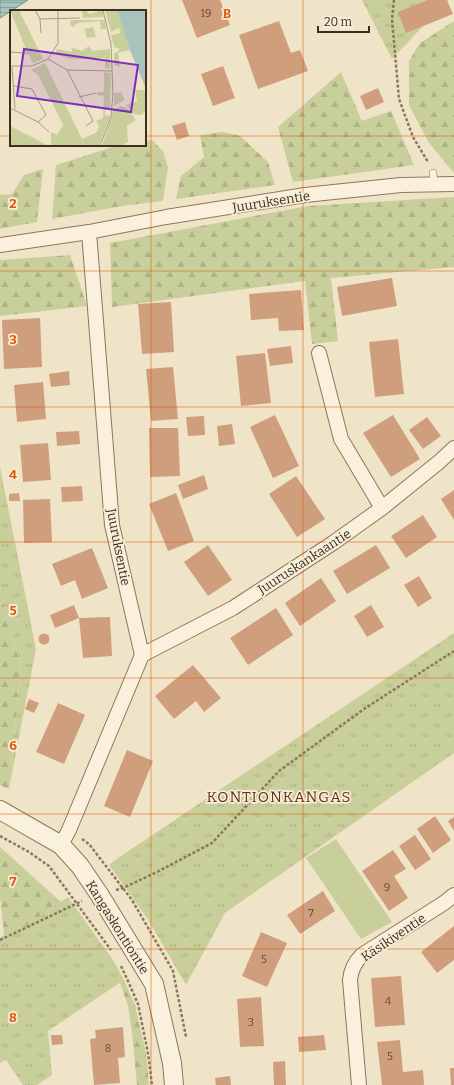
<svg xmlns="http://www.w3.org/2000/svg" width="454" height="1085" font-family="Bitter,serif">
<defs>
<pattern id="grass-tufts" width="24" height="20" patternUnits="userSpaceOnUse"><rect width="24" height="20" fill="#c9cf9b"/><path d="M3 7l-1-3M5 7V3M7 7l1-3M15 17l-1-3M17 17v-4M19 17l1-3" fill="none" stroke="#aeb285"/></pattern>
<pattern id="forest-firs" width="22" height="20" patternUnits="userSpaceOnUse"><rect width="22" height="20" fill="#c9cf9b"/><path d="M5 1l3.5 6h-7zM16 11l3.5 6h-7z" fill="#aeb285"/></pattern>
<pattern id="water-rules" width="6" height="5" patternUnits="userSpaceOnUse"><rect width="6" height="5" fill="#a9c4bc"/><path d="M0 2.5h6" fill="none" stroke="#8ba098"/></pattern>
</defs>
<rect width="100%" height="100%" fill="#f0e4c8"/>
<path fill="url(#grass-tufts)" d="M362,0h86l-56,59z
M0,467l36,182 -27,140 12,-121 -21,-79z
M454,633v120l-229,160 -39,72 -37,-64 -40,-56 9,-7z
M68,897l45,63 11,20 -76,51 4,44 -15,10h-14l-17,-25 -6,3v-120z"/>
<path fill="url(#forest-firs)" d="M454,21v152l-25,-30 -20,-38v-44l11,-18z
M341,72l21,49 29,-10 23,54 -121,17 -15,-55z
M223,132l17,4 28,26 7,23 -99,14 5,-23 23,-19 -4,-22z
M152,140l11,11 5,16 -5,34 -41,5 -70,13 4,-54 63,-20h26v-4z
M43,169l-6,53 -37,7v-34l12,-1 12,-19z
M454,197v70l-123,11 7,63 -26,3 -7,-63 -193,26 -2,-64 198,-37z
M70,255l17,51 -87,10v-56z
M0,589l21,79 -12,121 -9,-4z
M0,847l61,55 -61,41v-5l4,-3 -4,-39z
M124,980l11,25 11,48 3,32h-12l-5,-53 -4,-26 -8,-23z"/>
<path fill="#c9cf9b" d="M336,839l56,83 -31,17 -55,-81z"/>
<path fill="url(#water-rules)" stroke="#6f938a" d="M0,0h28l-28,18z"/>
<path fill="#cf9f7d" d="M182,0h38l10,25 -33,13z
M428,0h19l6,14 -47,19 -8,-21z
M279,21l12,32 9,-3 8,21 -50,18 -19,-54z
M223,66l12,32 -22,8 -12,-32z
M378,88l6,14 -18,8 -6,-14z
M185,122l4,14 -12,4 -5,-14z
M392,278l5,28 -55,10 -5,-29z
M301,290l3,40 -25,1 -1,-13 -27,2 -2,-26z
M171,302l3,50 -32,2 -4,-50z
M40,318l2,49 -38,2 -2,-49z
M398,339l6,55 -29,3 -6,-55z
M291,346l2,17 -23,3 -3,-17z
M265,353l6,50 -30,3 -5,-50z
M173,367l5,52 -27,2 -5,-52z
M69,371l1,14 -19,2 -2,-13z
M43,382l3,37 -29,3 -3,-37z
M275,415l24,51 -26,12 -23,-51z
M393,415l27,44 -29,18 -28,-44z
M204,416l1,19 -17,1 -2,-19z
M427,417l14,19 -18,13 -14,-19z
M232,424l3,20 -16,2 -2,-20z
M149,428h29l2,48 -30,1z
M79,431l1,13 -23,2 -1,-14z
M48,443l3,37 -28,2 -3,-37z
M204,475l4,14 -25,10 -5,-14z
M296,476l29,43 -28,18 -28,-43z
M82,486l1,15 -21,1 -1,-15z
M454,490v30l-13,-21z
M19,493l1,8h-11v-7z
M176,493l18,48 -26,10 -19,-47z
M50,499l2,43 -28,1 -1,-43z
M423,515l14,22 -31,21 -15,-22z
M208,545l24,35 -24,16 -24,-34z
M376,545l14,23 -43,26 -14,-23z
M92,548l16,40 -26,11 -7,-19 -14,6 -9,-22z
M419,576l13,22 -14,9 -14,-22z
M321,578l15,23 -36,25 -15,-23z
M74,605l5,13 31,-1 2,39 -29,2 -4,-40 -24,10 -5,-13z
M371,605l13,22 -17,10 -13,-21z
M276,608l17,27 -45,30 -18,-27z
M38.5 639a5.5 5.5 0 1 1 11 0a5.5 5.5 0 1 1-11 0Z
M193,665l28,33 -17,14 -8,-11 -22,18 -19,-23z
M29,699l10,4 -5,10 -9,-4z
M58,703l27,12 -21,49 -28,-12z
M127,750l26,11 -23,56 -26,-11z
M435,816l16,24 -18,13 -16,-24z
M454,817v14l-6,-10z
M415,835l16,24 -16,11 -16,-24z
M393,850l13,19 -12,7 14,22 -19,13 -27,-40z
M323,891l12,20 -35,23 -13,-19z
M454,926v34l-17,13 -16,-21z
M261,932l26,11 -20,44 -25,-11z
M401,976l4,49 -30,2 -4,-49z
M261,997l3,49 -24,1 -3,-48z
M123,1027l2,30 -7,1 2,25 -26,2 -4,-46 6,-1 -1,-8z
M51,1035h11l1,9 -11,1z
M324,1035l2,15 -27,2 -1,-15z
M400,1040l3,32 20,-2 1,15h-42l-5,-43z
M285,1061l1,24h-12l-1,-23z
M450,1068h4v17h-3z
M230,1076l1,9h-15l-1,-7z"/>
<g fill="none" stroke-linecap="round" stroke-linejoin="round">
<g stroke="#8d765c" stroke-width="8">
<path id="service" d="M433,173l1,11"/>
</g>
<g stroke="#8d765c" stroke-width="16">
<path id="minor" d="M0,245l89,-13 77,-15 139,-22 96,-10 53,-1
M319,353l22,86 41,69
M142,655l91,-47 100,-65 49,-35 57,-46 15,-14
M61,845l8,-15 73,-175 -30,-130 -23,-293
M359,1085l-9,-105c1,-11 5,-18 12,-25l82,-52 10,-8"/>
</g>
<g stroke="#8d765c" stroke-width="20">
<path id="tertiary" d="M0,810l61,35 19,21 19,28 55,90 18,79 2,22"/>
</g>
<path stroke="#8d765c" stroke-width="2.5" stroke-dasharray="3 2" stroke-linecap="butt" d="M394,0l-2,19 7,80 14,38 15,25
M0,836l29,16 20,14 62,84
M82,839l7,5 43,56 41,71 13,66
M116,890l7,-2 34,-16 55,-29 67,-72 85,-62 90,-58
M0,940l82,-39
M121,966l7,15 10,23 10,49 4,32"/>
<use href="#service" stroke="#faf1dc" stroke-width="7"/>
<use href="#minor" stroke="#faf1dc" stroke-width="14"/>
<use href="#tertiary" stroke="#faf1dc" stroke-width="18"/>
</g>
<path fill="none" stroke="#df570d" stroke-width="1" stroke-opacity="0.55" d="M151,0v1085M303,0v1085M0,136h11M145,136h309M0,271h454M0,407h454M0,542h454M0,678h454M0,814h454M0,949h454"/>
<g text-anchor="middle" stroke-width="3.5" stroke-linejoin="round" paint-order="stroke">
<g font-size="11" fill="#624a37">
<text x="206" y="17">19</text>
<text x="387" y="891">9</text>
<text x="311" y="917">7</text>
<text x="264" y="963">5</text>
<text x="388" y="1005">4</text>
<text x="251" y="1026">3</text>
<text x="108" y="1052">8</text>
<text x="390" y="1060">5</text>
</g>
<g font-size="13" fill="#3d2e20" stroke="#f7eed8">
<text transform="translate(271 201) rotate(-9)" y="5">Juuruksentie</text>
<text transform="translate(119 547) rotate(79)" y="5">Juuruksentie</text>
<text transform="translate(304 561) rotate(-33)" y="5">Juuruskankaantie</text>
<text transform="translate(118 927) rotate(58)" y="5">Kangaskontiontie</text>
<text transform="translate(393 937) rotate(-34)" y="5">Käsikiventie</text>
</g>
<g font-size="15" letter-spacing="1" fill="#6b2e1e" stroke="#f7eed8">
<text x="279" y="802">KONTIONKANGAS</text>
</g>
</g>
<g transform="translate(10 10)">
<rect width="136" height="136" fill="#f0e4c8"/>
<path d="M0,0h9l24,49 -10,4 -4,-8 -5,-1 -1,-3 3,-2zM45,44l12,3 34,-2 4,3 -36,1zM35,53l37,76 2,7h-10l-36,-71 -7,-5zM125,80h9l2,4v16l-5,5 -8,-1 -7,-9 11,-4z" fill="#c9cf9b"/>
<path d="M75,0l5,4 12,-4 2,7 -21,1 -1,-7zM95,0h12l5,9 8,31 -12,3 2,14 -6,-2v-11l6,-5 -6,-2 -3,-12 9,-2 -1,-5 -8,4zM61,10h34l1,9h-5l-1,-8 -22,2 -5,4 -3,-2zM83,17l3,10 -9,1 -3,-9zM79,36l3,5 18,-2v19l-5,1v-11l-4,-3 -34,2 -12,-3 2,-5 15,3 -1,-5 11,4zM94,62l7,1 -1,37h-5v6l5,-1 -11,31h-15l-2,-7 15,-7 2,-6 -3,-5 7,-3 1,-22 -7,-1v-3h7zM111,82l4,8 -11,6v-13zM111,96l6,2 9,12 -9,6 1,16 -7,4h-19l11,-36zM53,115l11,21h-23v-14l6,3zM0,116l39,20h-39z" fill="#c9cf9b"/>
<path d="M107,0h29v79l-16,-39z" fill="#a9c4bc"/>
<path fill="none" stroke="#a89b85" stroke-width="1" d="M25,0l5,9 40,-1M30,9l1,14M0,42l13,1M38,49l19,11 45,1M0,56h22l16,-7 10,-16v-33M2,57l3,42M57,60l26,51 -7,5M4,76l18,3 14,26 -8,7M69,87l17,-4M0,98l28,14 11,10M90,136l11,-30 2,-22 -2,-50 -8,-34"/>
<path fill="#7b2cbf" fill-opacity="0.15" stroke="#7b2cbf" stroke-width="2" d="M14,39l114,16 -7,47 -114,-16z"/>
<rect width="136" height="136" fill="none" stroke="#3d2e20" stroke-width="2"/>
</g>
<g font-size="13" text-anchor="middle" font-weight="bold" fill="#df570d" stroke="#f7eed8" stroke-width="3.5" stroke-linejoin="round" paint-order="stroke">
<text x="227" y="18">B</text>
<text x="13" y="208">2</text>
<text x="13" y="344">3</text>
<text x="13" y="479">4</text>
<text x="13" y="615">5</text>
<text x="13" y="750">6</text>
<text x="13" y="886">7</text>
<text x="13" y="1022">8</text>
</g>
<path d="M318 26v6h51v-6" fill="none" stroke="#3d2e20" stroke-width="2"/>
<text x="324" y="26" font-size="12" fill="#3d2e20" stroke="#f7eed8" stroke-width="3" paint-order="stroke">20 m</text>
</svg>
